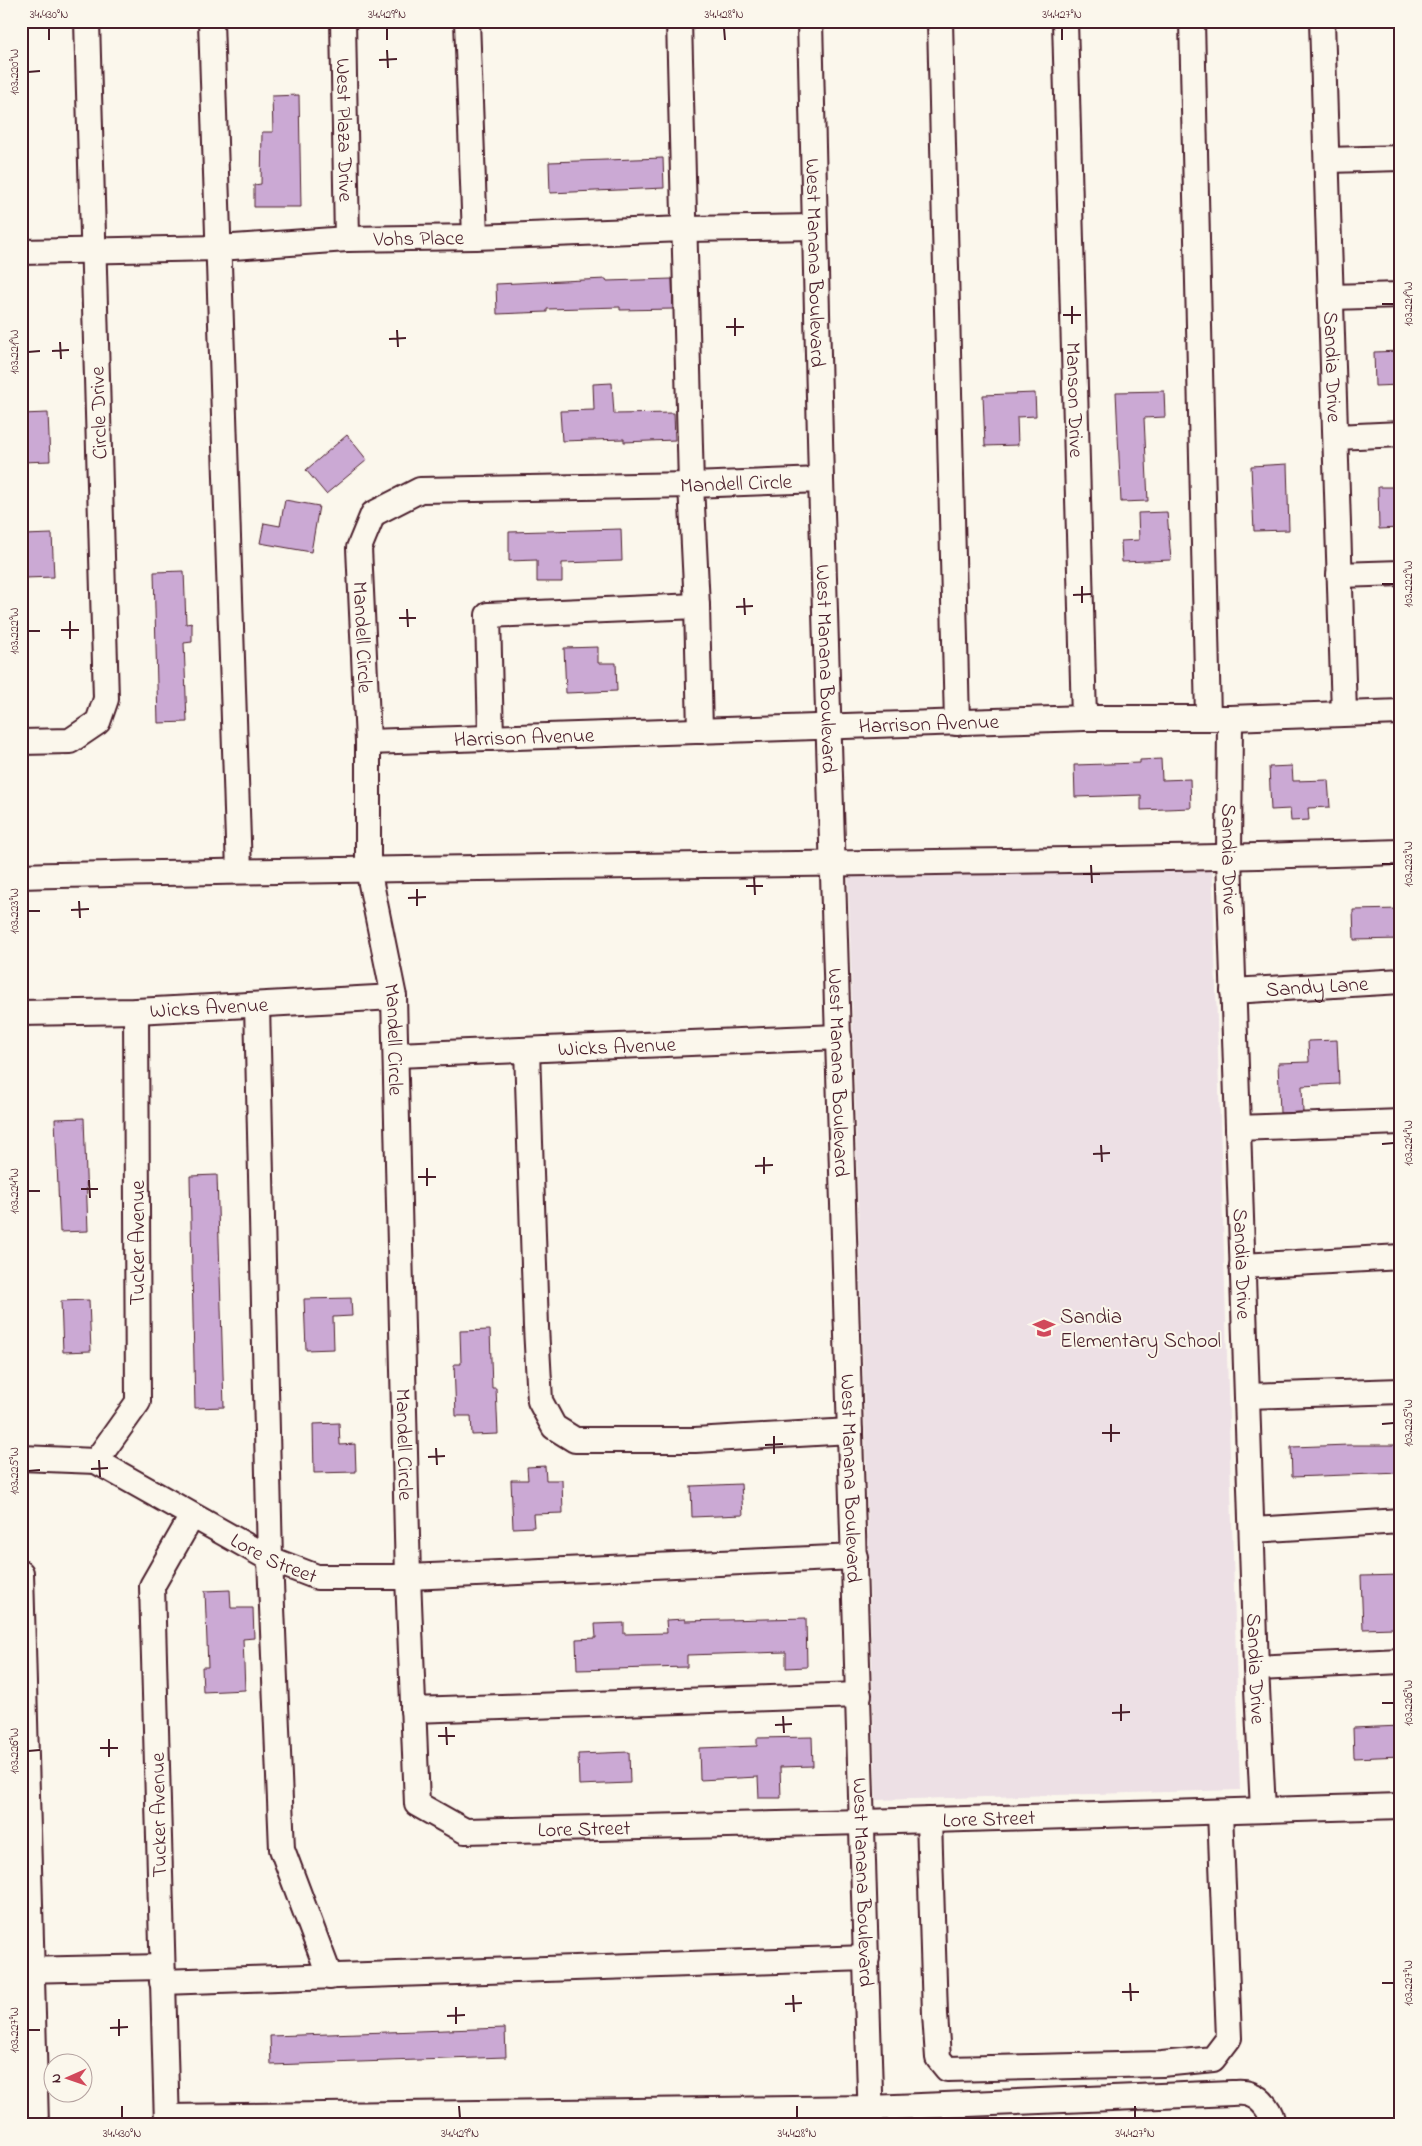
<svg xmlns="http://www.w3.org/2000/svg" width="1422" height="2146" font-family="'Indie Flower',sans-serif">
<rect width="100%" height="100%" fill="#fbf7ec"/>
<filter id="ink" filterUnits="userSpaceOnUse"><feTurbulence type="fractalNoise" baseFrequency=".02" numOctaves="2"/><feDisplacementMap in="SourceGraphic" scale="10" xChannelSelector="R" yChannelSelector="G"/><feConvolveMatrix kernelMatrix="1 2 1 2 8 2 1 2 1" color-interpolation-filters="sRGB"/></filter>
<g filter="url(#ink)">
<path fill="#ede0e5" d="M1212,855l28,935 -364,10 -28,-934z"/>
<path fill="#cba9d4" stroke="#4a1f2b" d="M299,95l2,112h-47v-22l7,-1 1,-52h11l-1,-36z
M663,158l1,30 -114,5 -1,-31z
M606,279l1,2 65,-2 1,30 -53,1v-3l-73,2v3l-50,2 -1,-30z
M1401,351v34l-26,1 -1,-34z
M612,383l2,31 60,-1 1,27 -51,2v-3l-62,2 -2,-30 34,-1 -1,-26z
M1164,391l1,26 -21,1 4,83 -27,1 -5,-110z
M1035,393l1,23 -19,1 1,28 -33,1 -2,-51z
M48,413l2,48 -28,1 -1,-48z
M347,435l20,25 -41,34 -20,-24z
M1287,464l2,66 -35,1 -3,-65z
M1378,487h23v41l-22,1z
M285,500l34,6 -8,46 -51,-9 4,-20 16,3z
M1167,512l4,48 -49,2 -1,-21 18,-1 -1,-27z
M621,529l1,32 -60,2v19h-25v-22l-28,1v-29z
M52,534l2,43 -29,1 -1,-43z
M184,571l2,53 6,-1v19l-8,1 3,79 -29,1 -4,-151z
M598,647v16h18l1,28 -51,2 -2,-45z
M1161,759l1,21 28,-1 1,29 -50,2v-15l-66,2 -1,-32 66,-2v-3z
M1292,766l1,15 35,-1 2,27 -22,1 1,12 -18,1 -1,-12 -19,1 -2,-43z
M1401,909v30l-47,1 -1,-30z
M1337,1040l2,44 -37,2 1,26 -23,1 -2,-50 31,-1 -1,-21z
M84,1118l4,113 -28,1 -5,-113z
M217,1175l7,232 -29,1 -5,-232z
M351,1298l1,18 -19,1 1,32 -28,1 -2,-51z
M89,1300l2,51 -28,1 -2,-51z
M490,1330l2,58h4l2,46 -26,1 -1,-19h-15l-2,-52h7l-1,-33z
M339,1423l1,22 15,-1 1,28 -42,1 -1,-49z
M1349,1445h52v28l-109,4 -1,-30z
M545,1466l1,14h16l1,33 -30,1 1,13 -21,1 -2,-48h17l-1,-13z
M741,1484l2,31 -51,2 -1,-31z
M1401,1575v30h-8l1,23 -31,1 -2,-53z
M230,1590l1,18h22l1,30 -11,1 2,51 -42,2 -1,-25h6l-3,-76z
M806,1618l1,49 -21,1v-16l-99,3v12l-110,3 -1,-31 20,-1 -1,-14 29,-1v11l43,-1 -1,-13 19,-1v2z
M1401,1726v30l-47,2 -1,-30z
M812,1737l1,29 -33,1 1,31h-22l-1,-21 -58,3 -1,-32 58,-2v-8z
M629,1752l1,31 -51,2 -1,-31z
M505,2028l1,29 -235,8 -1,-29z"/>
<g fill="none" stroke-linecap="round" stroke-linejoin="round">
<g stroke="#4a1f2b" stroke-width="28">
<g id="minor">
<path d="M211,21l28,850"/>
<path id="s1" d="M343,21l4,218"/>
<path d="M467,21l8,216"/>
<path d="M679,21l12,464 6,121 3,125"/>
<path id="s2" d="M810,21l11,459 50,1645"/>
<path d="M940,21l17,702"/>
<path id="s3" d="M1065,21l19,697"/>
<path d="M1192,21l16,697"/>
<path id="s4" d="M1322,21l22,692"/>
<path d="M1328,160l73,-2"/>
<path id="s5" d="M21,252l198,-4 128,-9 128,-2 209,-8 130,-2"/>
<path d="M1331,297l70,-2"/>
<path d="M1336,437l65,-3"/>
<path id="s6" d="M821,480l-130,5 -271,5 -47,24 -14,34 9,194v127l26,128 14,580 9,227 48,27 398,-9 538,-16"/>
<path d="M1339,575l62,-2"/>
<path id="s7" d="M1230,718l-1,139 27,811 7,142"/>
<path d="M491,738l-3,-123 209,-9"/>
<path d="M21,742l49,-1 28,-19 8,-23 -19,-678"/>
<path id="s8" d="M368,742l716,-24h146l171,-6"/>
<path d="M21,876c460,-11 920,-10 1380,-24"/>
<path id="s9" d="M1233,991l168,-10"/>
<path d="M257,1005l13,554 12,290 48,128"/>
<path id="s10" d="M21,1013l115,-2 258,-14"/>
<path d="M527,1050l9,277 4,74 14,26 21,13h120l155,-9"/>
<path id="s11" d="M396,1055l443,-18"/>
<path d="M1238,1128l163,-6"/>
<path d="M1242,1266l159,-9"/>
<path d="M1247,1396l154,-5"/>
<path id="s12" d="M21,1458l75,3 174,98 47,18h91l447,-20"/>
<path d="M96,1461l42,-59 -2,-391"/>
<path d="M1252,1530l149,-9"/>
<path d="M21,1573l15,552"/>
<path d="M1256,1668l145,-7"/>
<path d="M413,1710l446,-15"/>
<path d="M929,1820l6,194 3,44 9,11 215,-5 51,-5 16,-21 -9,-226"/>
<path d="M21,1970l141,-3"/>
<path d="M162,1982l705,-24"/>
<path d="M167,2117l704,-9 361,-15c5,0 12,-1 17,1 13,4 23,18 24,31"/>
<path d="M167,2125l-15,-539 40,-70"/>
</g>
</g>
<use href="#minor" stroke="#fbf7ec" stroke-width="24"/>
</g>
</g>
<path fill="none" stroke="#4a1f2b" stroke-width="2" d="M49,28v12M387,28v12M724,28l1,12M1062,28v12M387,50l1,18M379,60l18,-1M28,72l12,-1M1382,304h12M1072,306v18M1063,315h18M735,318v18M726,327h18M397,330l1,17M389,339l17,-1M60,342l1,17M52,351l17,-1M28,352l12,-1M1382,584h12M1082,586v17M1073,595l18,-1M744,598l1,17M736,607l17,-1M407,609l1,18M399,618h17M70,621v18M61,630h18M28,631h12M1382,864h12M1091,865l1,18M1083,874h17M754,877l1,18M746,886h17M417,889v17M408,898l18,-1M79,901l1,17M71,910l18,-1M28,911h12M1382,1144l12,-1M1101,1145l1,17M1093,1154l17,-1M764,1157v17M755,1166l18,-1M427,1168v18M418,1177h18M89,1180l1,18M81,1189h17M28,1191h12M1111,1424v18M1382,1424l12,-1M1102,1433h18M774,1436v18M765,1445l18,-1M436,1448l1,17M428,1457l17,-1M99,1460l1,17M91,1469l17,-1M28,1471l12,-1M1382,1703h12M1121,1704v17M1112,1713l18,-1M783,1716l1,17M775,1725l17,-1M446,1727l1,18M438,1736h17M109,1739v18M100,1748h18M28,1751l12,-1M1130,1983l1,18M1382,1983h12M1122,1992h17M793,1995l1,17M785,2004l17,-1M456,2007v17M447,2016l18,-1M119,2019v17M110,2028l18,-1M28,2030h12M122,2106v12M459,2106l1,12M797,2106v12M1135,2106v12"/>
<defs>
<g id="school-bare" transform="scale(1.725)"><path d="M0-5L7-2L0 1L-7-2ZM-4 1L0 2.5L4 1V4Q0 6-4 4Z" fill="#d1495b" stroke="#fbf7ec" stroke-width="2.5" paint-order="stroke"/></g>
</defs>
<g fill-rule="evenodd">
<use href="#school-bare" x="1044" y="1328"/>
</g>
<g text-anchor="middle" stroke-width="4" stroke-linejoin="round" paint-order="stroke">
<g font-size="21" fill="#4a1f2b" stroke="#fbf7ec">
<text dy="7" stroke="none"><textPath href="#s1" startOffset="109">West Plaza Drive</textPath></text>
<text dy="7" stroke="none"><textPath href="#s5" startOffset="398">Vohs Place</textPath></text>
<text dy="7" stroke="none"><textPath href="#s2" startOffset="242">West Manana Boulevard</textPath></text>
<text dy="7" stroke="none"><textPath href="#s4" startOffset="346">Sandia Drive</textPath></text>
<text dy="7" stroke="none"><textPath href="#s3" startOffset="379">Manson Drive</textPath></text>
<text transform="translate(98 413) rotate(-92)" y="7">Circle Drive</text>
<text transform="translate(736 483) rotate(-2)" y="7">Mandell Circle</text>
<text dy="7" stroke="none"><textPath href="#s6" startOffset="580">Mandell Circle</textPath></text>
<text dy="7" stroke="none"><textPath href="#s2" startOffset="648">West Manana Boulevard</textPath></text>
<text dy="7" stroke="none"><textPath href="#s8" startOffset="561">Harrison Avenue</textPath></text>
<text dy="7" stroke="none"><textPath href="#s8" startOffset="156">Harrison Avenue</textPath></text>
<text dy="7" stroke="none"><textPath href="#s7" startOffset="141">Sandia Drive</textPath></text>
<text dy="7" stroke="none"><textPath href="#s9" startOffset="84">Sandy Lane</textPath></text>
<text dy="7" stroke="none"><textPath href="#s10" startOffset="188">Wicks Avenue</textPath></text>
<text dy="7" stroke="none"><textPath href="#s6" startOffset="985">Mandell Circle</textPath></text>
<text dy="7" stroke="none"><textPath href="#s11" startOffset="221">Wicks Avenue</textPath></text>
<text dy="7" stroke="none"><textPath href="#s2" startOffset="1052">West Manana Boulevard</textPath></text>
<text transform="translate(137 1243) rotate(-90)" y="7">Tucker Avenue</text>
<text dy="7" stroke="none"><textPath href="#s7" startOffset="546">Sandia Drive</textPath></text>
<text dy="7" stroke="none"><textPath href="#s6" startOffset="1390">Mandell Circle</textPath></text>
<text dy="7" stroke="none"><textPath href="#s2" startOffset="1458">West Manana Boulevard</textPath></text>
<text dy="7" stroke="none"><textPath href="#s12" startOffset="278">Lore Street</textPath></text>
<text dy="7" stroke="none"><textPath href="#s7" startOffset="951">Sandia Drive</textPath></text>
<text transform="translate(158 1815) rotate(-91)" y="7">Tucker Avenue</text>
<text dy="7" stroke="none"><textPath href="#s6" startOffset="2329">Lore Street</textPath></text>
<text dy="7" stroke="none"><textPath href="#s6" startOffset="1924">Lore Street</textPath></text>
<text dy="7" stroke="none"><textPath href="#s2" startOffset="1862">West Manana Boulevard</textPath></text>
</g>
<g font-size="21" fill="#4a1f2b" stroke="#fbf7ec" text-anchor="start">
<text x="1060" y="1323">Sandia<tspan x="1060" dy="24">Elementary School</tspan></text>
</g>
</g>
<rect width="1422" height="2146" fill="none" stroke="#fbf7ec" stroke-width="55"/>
<g transform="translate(68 2078) rotate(268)"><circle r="24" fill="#fbf7ec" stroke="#b4a19f"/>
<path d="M0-4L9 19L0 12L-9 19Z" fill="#d1495b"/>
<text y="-8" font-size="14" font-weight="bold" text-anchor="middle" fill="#4a1f2b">N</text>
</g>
<rect x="28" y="28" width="1366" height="2090" fill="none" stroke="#4a1f2b" stroke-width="2"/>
<g font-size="12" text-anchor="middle" fill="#4a1f2b">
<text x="49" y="18">34.430°N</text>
<text x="387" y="18">34.429°N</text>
<text x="724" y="18">34.428°N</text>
<text x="1062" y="18">34.427°N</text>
<text transform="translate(14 72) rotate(-90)" y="4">103.220°W</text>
<text transform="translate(1408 304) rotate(-90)" y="4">103.221°W</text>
<text transform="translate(14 352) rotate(-90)" y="4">103.221°W</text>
<text transform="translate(1408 584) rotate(-90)" y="4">103.222°W</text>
<text transform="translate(14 631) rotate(-90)" y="4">103.222°W</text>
<text transform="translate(1408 864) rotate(-90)" y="4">103.223°W</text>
<text transform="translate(14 911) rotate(-90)" y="4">103.223°W</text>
<text transform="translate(1408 1143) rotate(-90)" y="4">103.224°W</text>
<text transform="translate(14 1191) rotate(-90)" y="4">103.224°W</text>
<text transform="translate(1408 1423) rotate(-90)" y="4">103.225°W</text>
<text transform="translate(14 1471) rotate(-90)" y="4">103.225°W</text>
<text transform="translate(1408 1703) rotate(-90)" y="4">103.226°W</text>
<text transform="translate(14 1751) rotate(-90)" y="4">103.226°W</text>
<text transform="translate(1408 1983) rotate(-90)" y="4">103.227°W</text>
<text transform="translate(14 2030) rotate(-90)" y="4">103.227°W</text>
<text x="122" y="2137">34.430°N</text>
<text x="460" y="2137">34.429°N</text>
<text x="797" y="2137">34.428°N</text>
<text x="1135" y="2137">34.427°N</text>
</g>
</svg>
